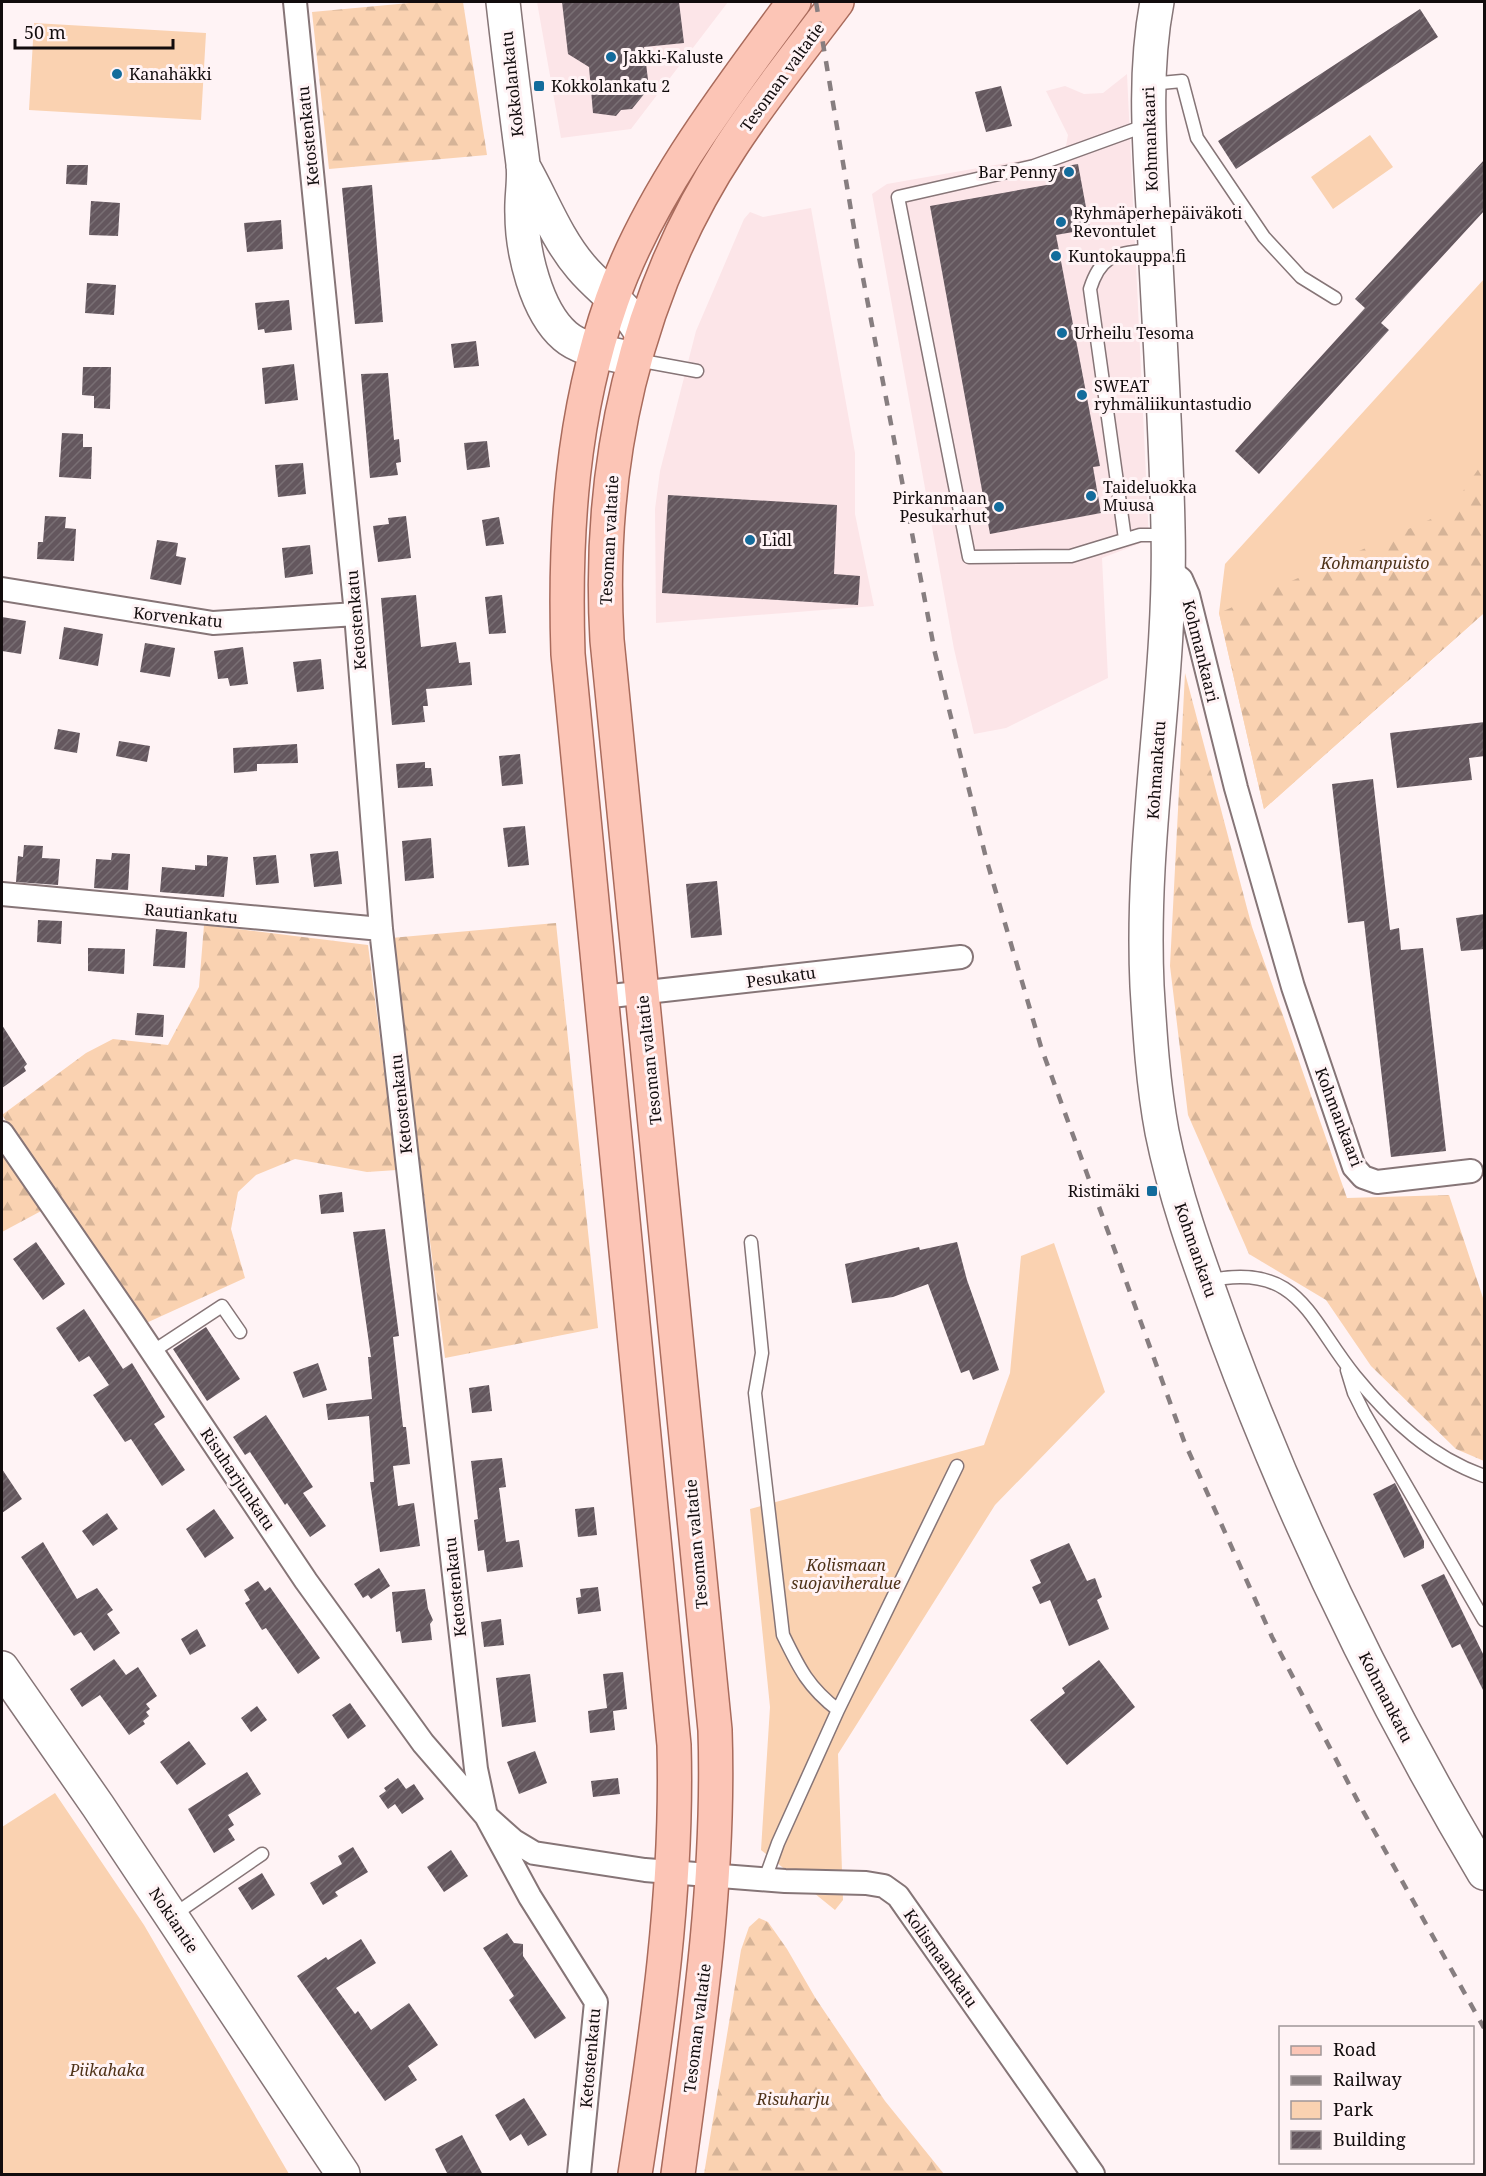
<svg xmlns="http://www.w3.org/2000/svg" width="1486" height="2176" font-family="'Noto Serif',serif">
<defs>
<pattern id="forest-firs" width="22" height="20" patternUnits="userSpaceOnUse" patternTransform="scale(1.5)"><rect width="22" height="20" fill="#fad2b1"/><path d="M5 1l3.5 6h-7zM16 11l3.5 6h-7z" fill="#d5b397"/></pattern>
<pattern id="building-hatch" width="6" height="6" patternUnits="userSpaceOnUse" patternTransform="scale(1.5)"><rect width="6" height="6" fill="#64575e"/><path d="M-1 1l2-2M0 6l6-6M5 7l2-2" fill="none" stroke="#796f74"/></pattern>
</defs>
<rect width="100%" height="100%" fill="#fff3f5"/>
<path fill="#fce5e8" d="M537,2h191l-97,127 -70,9z
M1127,74l22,466 -47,18 6,120 -102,50 -32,6 -20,-85 -82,-455 15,-10 165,-29 14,-9 2,-11 -22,-44 19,-5 19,8 19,-1z
M811,208l44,245v61l19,92 -218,17 -1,-114 5,-38 36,-140 48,-112 6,-7 13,5z"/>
<path fill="#fad2b1" d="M34,23l172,10 -5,87 -172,-10z
M1370,135l23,32 -60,42 -22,-32z
M1484,279v334l-220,196 -45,-196 6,-49z
M1054,1243l51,149 -110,113 -157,249 5,146 -8,10 -74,-60 9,-143 -20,-198 234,-64 26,-72 11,-117z
M55,1793l89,132 145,249h-287v-347z"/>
<path fill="url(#forest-firs)" d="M420,2h43l24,153 -158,14 -17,-157z
M1484,461v152l-220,196 -45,-196 230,-102z
M1185,673l67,254 95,271 102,-3 35,106v160l-28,-12 -85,-83 -45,-66 -77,-46 -61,-139 -18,-149z
M556,923l42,405 -153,30 -54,-420z
M204,925l164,20 29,225 -30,2 -72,-13 -39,16 -18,17 -7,37 14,49 -101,46 -142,-209 84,-62 27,-14 55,6 31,-58z
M2,1148l41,62 -41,22z
M759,1918l9,4 19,27 29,50 69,102 59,73h-240l37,-224 8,-23z"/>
<path fill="url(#building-hatch)" d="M562,2h117l5,41 -40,4 5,41 -17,21 -11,1 -5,6 -23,-3 -4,-46 -21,-13z
M1420,9l18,28 -202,132 -18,-28z
M1001,86l11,40 -26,6 -11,-40z
M1485,159v51l-104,113 8,7 -130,144 -24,-23 130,-143 -10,-9z
M1078,164l12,65 -34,6 44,231 -7,1 8,46 -111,21 -60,-328 122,-22 -3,-15z
M67,165h21l-1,20 -21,-1z
M372,185l11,137 -28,2 -13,-136z
M91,201l29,2 -2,33 -29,-1z
M281,220l2,29 -36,3 -3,-29z
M87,283l29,2 -2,30 -29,-2z
M289,300l3,30 -27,3 -1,-4 -6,1 -3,-27z
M476,341l3,25 -25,2 -3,-24z
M294,364l4,36 -33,4 -3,-36z
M83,367h28l-1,42 -16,-1v-12l-12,-1z
M388,373l6,67 5,-1 2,23 -5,1 2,12 -28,3 -9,-104z
M62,433l21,1v13h9l-1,32 -32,-2z
M487,441l3,26 -23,3 -3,-27z
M303,463l3,31 -28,3 -3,-32z
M668,495l169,10 -3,69 26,2 -2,29 -196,-12z
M45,516l21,1 -1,11 11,1 -2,32 -37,-2 1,-17h5z
M406,516l5,42 -33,4 -5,-36 16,-2 -1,-6z
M499,517l5,27 -18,2 -4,-26z
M157,540l21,3 -2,13 10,2 -5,27 -31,-6z
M310,545l3,29 -28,4 -3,-30z
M416,595l5,52 35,-5 3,21 11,-1 2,23 -46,4 2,17h-5l2,16 -33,3 -11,-127z
M502,595l4,38 -17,1 -4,-37z
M2,617l24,4 -5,33 -19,-3z
M64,627l39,7 -5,32 -39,-7z
M145,643l30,5 -5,29 -30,-5z
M243,647l5,37 -18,2 -2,-8 -10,1 -4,-28z
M321,659l3,30 -27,3 -4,-30z
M1485,722v34l-16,2 3,22 -75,8 -7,-55z
M58,729l22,4 -3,20 -23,-4z
M119,741l31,5 -3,16 -31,-6z
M297,744l1,19 -41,1v7l-23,2 -1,-25z
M520,754l3,30 -21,2 -3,-30z
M425,762v6h6l2,18 -35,2 -2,-24z
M1373,779l17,151 9,-2 2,22 22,-2 23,203 -55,6 -27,-236 -16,2 -16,-139z
M525,826l4,39 -21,2 -5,-39z
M431,838l3,40 -29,3 -3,-40z
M24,845l19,1 -1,12 18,1 -2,26 -42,-3 2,-26 5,1z
M338,851l4,33 -28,3 -4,-33z
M112,853l18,1 -2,36 -34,-2 2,-29 15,1z
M207,855l21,2 -4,40 -64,-5 2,-25 33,3v-5l12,1z
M276,855l3,28 -23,2 -3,-28z
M717,881l5,54 -31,3 -5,-54z
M1485,914v35l-24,2 -5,-33z
M38,920l24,1 -1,23 -24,-2z
M156,929l31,3 -2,36 -32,-2z
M88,948l37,1 -1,25 -36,-3z
M137,1013l27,2 -1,22 -28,-2z
M2,1025l25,39 -3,3 2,4 -24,17z
M342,1192l2,20 -23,2 -2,-19z
M385,1229l14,107 -6,1 10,90h3l4,37 -17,2 5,40 16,-3 6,43 -40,6 -10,-70h4l-5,-66 -41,4 -2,-16 46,-5 -4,-42h3l-18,-125z
M36,1242l29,42 -22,16 -30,-41z
M957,1242l10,38 32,90 -26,10 -4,-10 -8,3 -33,-89 -35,13 -41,6 -7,-39 74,-17 1,3z
M84,1309l39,60 9,-6 33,54 -11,7 31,46 -23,16 -31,-47 -6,3 -32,-47 16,-10 -20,-29 -10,6 -23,-34z
M206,1327l34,52 -33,22 -34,-52z
M318,1363l9,27 -24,8 -10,-26z
M489,1385l3,26 -20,2 -3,-25z
M266,1415l47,72 -10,6 23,33 -16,11 -23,-34 -2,2 -35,-53 -5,3 -12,-18z
M502,1458l4,29 -7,1 7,54 13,-2 4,27 -36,5 -3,-22 -6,1 -4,-31 4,-1 -7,-58z
M2,1469l20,30 -20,14z
M1395,1483l29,58v7l-20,10 -31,-64z
M594,1507l3,28 -19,2 -3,-28z
M214,1509l20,29 -29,20 -19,-29z
M107,1513l11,16 -25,17 -11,-15z
M43,1542l34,57 20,-11 16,22 -6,4 13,19 -26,18 -13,-19 -7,4 -53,-79z
M1069,1543l18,38 8,-3 7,19 -5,3 12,29 -40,17 -19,-46 -10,4 -8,-17 9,-4 -11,-23z
M379,1568l11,18 -19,13 -3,-4 -5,3 -9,-14z
M1444,1574l41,84v36l-25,-50 -8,4 -31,-63z
M258,1581l7,10 5,-4 50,71 -22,16 -32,-46 -4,2 -17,-27 5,-3 -6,-10z
M598,1587l3,24 -23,3 -2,-16 5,-1 -1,-8z
M425,1589l3,20 5,11 -3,4 2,16 -30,3 -2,-12 -4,1 -4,-40z
M501,1619l3,26 -20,2 -3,-25z
M197,1629l9,17 -16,9 -9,-16z
M114,1659l12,16 12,-8 19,29 -11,8 4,5 -4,3 3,4 -6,5 2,3 -16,11 -29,-40 -18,12 -12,-18z
M1099,1660l36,47 -68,58 -37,-45 35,-27 -3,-5z
M623,1672l4,37 -14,2 2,19 -25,3 -2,-22 19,-3 -4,-34z
M530,1674l6,48 -34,5 -6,-49z
M350,1703l16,23 -18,13 -16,-24z
M257,1706l10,14 -16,12 -10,-14z
M189,1741l17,23 -29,21 -17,-23z
M535,1751l12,32 -28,11 -12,-32z
M247,1772l14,22 -33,21 6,10 -6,4 7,11 -21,13 -26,-44z
M398,1778l8,11 8,-5 10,15 -22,15 -7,-10 -7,5 -9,-13 7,-5 -2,-3z
M618,1778l2,16 -27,3 -2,-16z
M353,1847l15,25 -33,20 3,4 -15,9 -13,-22 32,-19 -4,-8z
M451,1850l17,26 -24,16 -17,-25z
M262,1873l13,22 -23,15 -14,-22z
M507,1933l7,10 9,1v12l43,62 -31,21 -26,-39 5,-4 -31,-48z
M361,1939l15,24 -40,25 19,26 3,-3 13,19 38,-27 29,42 -30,21 9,14 -32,21 -88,-125 29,-19 2,3z
M524,2098l23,37 -19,11 -7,-12 -11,7 -15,-26z
M462,2135l21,40h-35l-13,-26z"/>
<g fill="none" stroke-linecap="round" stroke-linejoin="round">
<g stroke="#867577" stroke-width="15">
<path id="lane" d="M1150,84l32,-3 15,57 67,99 37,40 34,21
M1147,125l-113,41 -136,31 71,360 102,-1 69,-21h27
M637,360l60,11
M1125,539l-35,-250c12,-38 28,-34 64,-40
M751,1242l11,111 -7,40 28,242c16,33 25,52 55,75
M1207,1281c92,-20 101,37 148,95 36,44 76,81 129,100
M152,1352l70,-46 18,26
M1347,1370l7,23 10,20 120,207
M765,1879l13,-36 60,-133 119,-244
M172,1916l90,-62"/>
</g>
<g stroke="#867577" stroke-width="26">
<path id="street" d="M295,2l61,612 25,315 95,840 10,47 44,81 66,105 -17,172
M1168,569l13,10 7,16 48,193 57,199 61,180 9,10 14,5 94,-11
M2,589l211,34 143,-9
M2,894l379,35
M602,997l359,-40
M2,1133l131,190 173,258 117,162 63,73 28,25 20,12 111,17 140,11 81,2 18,3 14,10 195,278"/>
</g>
<g stroke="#867577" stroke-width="36">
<path id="secondary" d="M503,2c6,54 13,108 20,162 2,16 -2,34 -1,50 0,37 14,97 43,122 17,15 46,17 68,23
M1157,2c-14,74 -7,149 -3,223 5,101 12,202 14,303 4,153 -28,305 -21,458 3,49 6,98 15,146 14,70 40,138 64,205 69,186 156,365 258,536
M523,166c19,33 33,72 58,101 19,23 46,39 60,66
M2,1668l96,138 245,368"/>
</g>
<g stroke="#a96b5c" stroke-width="36">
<path id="primary" d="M635,2174c22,-141 43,-285 39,-429l-106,-1091c-4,-121 4,-240 44,-354 37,-106 116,-209 182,-298
M678,2174c20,-147 42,-295 37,-444l-108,-1090c-10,-173 27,-346 123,-492 33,-51 71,-98 107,-146"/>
</g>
<use href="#lane" stroke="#fff" stroke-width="12"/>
<use href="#street" stroke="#fff" stroke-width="22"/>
<use href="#secondary" stroke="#fff" stroke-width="33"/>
<use href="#primary" stroke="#fcc5b6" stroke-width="33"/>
<path stroke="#877e80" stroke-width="4.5" stroke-dasharray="10 10" stroke-linecap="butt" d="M816,2l42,250 77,401 51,205 55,189 143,394 88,196 91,174 121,217"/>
</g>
<g fill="#136c9c" stroke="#fff3f5" stroke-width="2">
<circle cx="611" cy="57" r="6"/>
<circle cx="117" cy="74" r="6"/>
<rect x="533" y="80" width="12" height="12" rx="3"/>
<circle cx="1069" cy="172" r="6"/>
<circle cx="1061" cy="222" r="6"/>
<circle cx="1056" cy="256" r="6"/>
<circle cx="1062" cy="333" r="6"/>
<circle cx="1082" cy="395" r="6"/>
<circle cx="1091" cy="496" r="6"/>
<circle cx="999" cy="507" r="6"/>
<circle cx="750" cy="540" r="6"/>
<rect x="1146" y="1185" width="12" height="12" rx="3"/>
</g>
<g text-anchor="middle" stroke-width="6" stroke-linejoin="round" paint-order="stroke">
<g font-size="16" fill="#120c0d" stroke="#fff3f5" text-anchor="start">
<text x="623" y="63">Jakki-Kaluste</text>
<text x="129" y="80">Kanahäkki</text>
<text x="551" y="92">Kokkolankatu 2</text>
<text x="1057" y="178" text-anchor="end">Bar Penny</text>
<text x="1073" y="219">Ryhmäperhepäiväkoti<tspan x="1073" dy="18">Revontulet</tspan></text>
<text x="1068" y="262">Kuntokauppa.fi</text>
<text x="1074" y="339">Urheilu Tesoma</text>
<text x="1094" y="392">SWEAT<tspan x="1094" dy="18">ryhmäliikuntastudio</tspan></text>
<text x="1103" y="493">Taideluokka<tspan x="1103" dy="18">Muusa</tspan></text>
<text x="987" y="504" text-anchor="end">Pirkanmaan<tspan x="987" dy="18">Pesukarhut</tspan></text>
<text x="762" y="546">Lidl</text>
<text x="1140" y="1197" text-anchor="end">Ristimäki</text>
</g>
<g font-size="16" fill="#120c0d" stroke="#fff3f5">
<text transform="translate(782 77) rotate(-54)" y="6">Tesoman valtatie</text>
<text transform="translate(512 84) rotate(-96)" y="6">Kokkolankatu</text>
<text transform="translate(308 136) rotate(-96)" y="6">Ketostenkatu</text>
<text transform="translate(1150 139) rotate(-92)" y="6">Kohmankaari</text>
<text transform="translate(609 540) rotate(-87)" y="6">Tesoman valtatie</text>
<text transform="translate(178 617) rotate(6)" y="6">Korvenkatu</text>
<text transform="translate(356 620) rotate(-95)" y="6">Ketostenkatu</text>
<text transform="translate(1201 651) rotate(76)" y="6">Kohmankaari</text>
<text transform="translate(1156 770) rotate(-86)" y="6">Kohmankatu</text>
<text transform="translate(191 913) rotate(5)" y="6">Rautiankatu</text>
<text transform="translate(781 977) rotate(-8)" y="6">Pesukatu</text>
<text transform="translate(649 1060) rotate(-96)" y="6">Tesoman valtatie</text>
<text transform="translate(401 1104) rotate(-96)" y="6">Ketostenkatu</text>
<text transform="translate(1339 1117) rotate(69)" y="6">Kohmankaari</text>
<text transform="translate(1196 1250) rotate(71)" y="6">Kohmankatu</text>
<text transform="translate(238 1479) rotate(56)" y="6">Risuharjunkatu</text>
<text transform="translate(696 1544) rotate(-95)" y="6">Tesoman valtatie</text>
<text transform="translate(455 1587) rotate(-96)" y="6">Ketostenkatu</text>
<text transform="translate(1386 1697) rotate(63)" y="6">Kohmankatu</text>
<text transform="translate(174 1920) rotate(56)" y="6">Nokiantie</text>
<text transform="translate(941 1958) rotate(55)" y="6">Kolismaankatu</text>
<text transform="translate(697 2028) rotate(-83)" y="6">Tesoman valtatie</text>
<text transform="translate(590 2058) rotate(-85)" y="6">Ketostenkatu</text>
</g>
<g font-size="16" font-style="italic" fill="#4e3218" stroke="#fff3f5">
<text x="1375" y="569">Kohmanpuisto</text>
<text x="846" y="1571">Kolismaan<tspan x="846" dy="18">suojaviheralue</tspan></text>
<text x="107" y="2076">Piikahaka</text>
<text x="793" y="2105">Risuharju</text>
</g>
</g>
<rect width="1486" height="2176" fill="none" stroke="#120c0d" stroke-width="6"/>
<rect x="1279" y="2026" width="195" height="138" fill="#fff3f5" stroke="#a09798" stroke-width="1.5"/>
<rect x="1291" y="2046" width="30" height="9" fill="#fcc5b6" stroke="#a09798" stroke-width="1.5"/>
<text x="1333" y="2056" font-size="18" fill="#120c0d">Road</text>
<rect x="1291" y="2076" width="30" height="9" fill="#877e80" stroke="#a09798" stroke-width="1.5"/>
<text x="1333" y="2086" font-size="18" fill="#120c0d">Railway</text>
<rect x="1291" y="2101" width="30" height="18" fill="#fad2b1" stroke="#a09798" stroke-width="1.5"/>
<text x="1333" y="2116" font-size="18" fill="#120c0d">Park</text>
<rect x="1291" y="2131" width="30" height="18" fill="url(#building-hatch)" stroke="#a09798" stroke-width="1.5"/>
<text x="1333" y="2146" font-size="18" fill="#120c0d">Building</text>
<path d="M15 39v9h158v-9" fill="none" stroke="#120c0d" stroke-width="3"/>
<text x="24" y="39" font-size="18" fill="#120c0d" stroke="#fff3f5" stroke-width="4.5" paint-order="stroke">50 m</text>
</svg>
